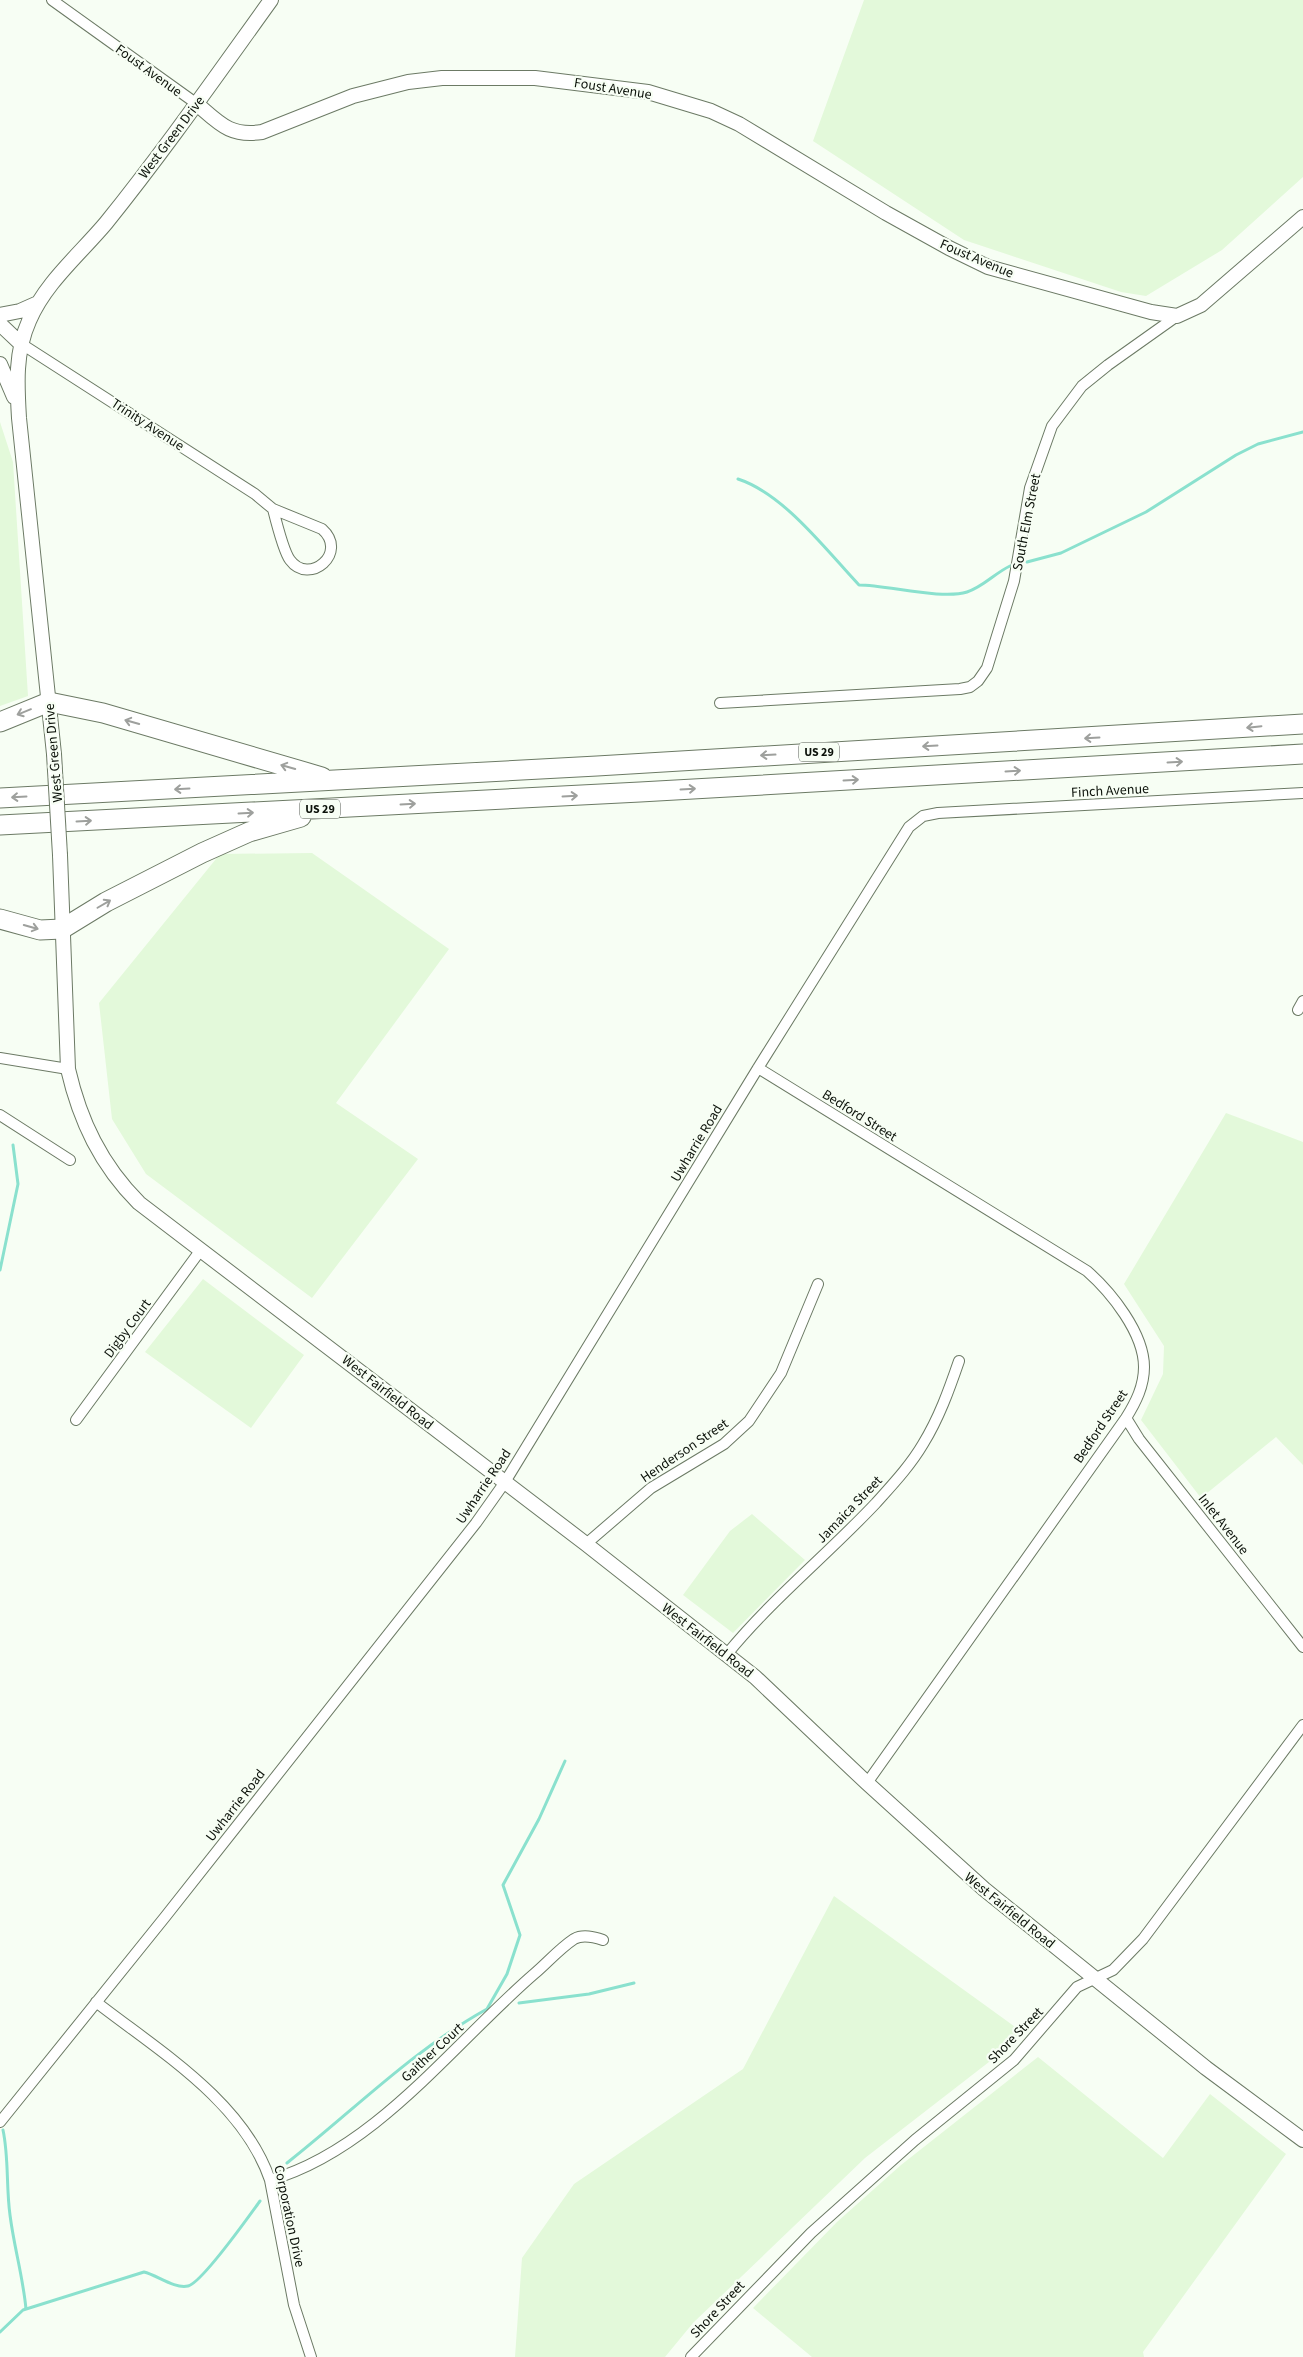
<svg xmlns="http://www.w3.org/2000/svg" width="1303" height="2357" font-family="'Source Sans 3',sans-serif">
<rect width="100%" height="100%" fill="#f7fef4"/>
<path fill="#e3f9da" d="M864,0h439v177l-81,73 -76,46 -25,-4 -157,-52 -151,-99z
M0,422l13,40 15,234 -28,10z
M312,853l137,96 -113,154 82,56 -106,139 -166,-124 -34,-55 -13,-116 121,-149z
M1226,1113l77,29v323l-27,-28 -75,61 -60,-78 22,-46 1,-28 -40,-62z
M203,1279l101,76 -53,73 -106,-76z
M752,1514l53,46 -72,73 -50,-38 47,-64z
M834,1896l191,138 -160,124 -172,165 -28,34h-150l7,-99 52,-74 169,-115z
M1038,2057l125,101 47,-64 76,60 -143,198 1,5h-332l-59,-49 84,-86 64,-57z"/>
<g fill="none" stroke-linecap="round" stroke-linejoin="round">
<path stroke="#8ae1ce" stroke-width="3" d="M738,479c46,15 88,71 121,106 28,0 83,15 108,7 16,-5 28,-19 43,-26
M1027,562l34,-9 85,-41 90,-57 22,-11 45,-12
M0,1270l18,-86 -5,-39
M519,2003l70,-9 45,-11
M487,2009l20,-35 13,-39 -17,-50 36,-66 26,-58
M3,2130c6,28 3,57 7,85 4,32 13,62 16,94
M287,2163c66,-52 126,-113 200,-154
M0,2332l23,-22 121,-38c13,3 30,17 44,14 14,-3 61,-70 72,-85"/>
<g stroke="#6c7a65" stroke-width="12">
<path id="street" d="M52,0l145,104
M20,343l235,151 18,15 49,20c27,24 -13,57 -32,31 -6,-8 -14,-39 -17,-51
M720,703l240,-14 10,-2 8,-6 9,-13 27,-87 16,-93 22,-62 30,-40 26,-21 69,-49
M1298,1010l5,-9
M0,1058l68,11
M758,1068l329,203c24,21 57,62 57,96 0,19 -8,35 -18,51l-259,365
M0,1115l70,45
M1126,1418l13,21 164,208
M76,1420l124,-169
M586,1544l65,-56 73,-44 25,-23 32,-48 37,-89
M727,1654c45,-55 100,-99 149,-151 17,-19 34,-37 47,-59 16,-26 26,-54 36,-83
M96,2002c63,49 147,99 174,178l24,125 17,52
M0,2122l165,-205 311,-394 29,-41 253,-414 151,-241 14,-11 15,-3 365,-20
M270,2180c105,-30 183,-136 264,-206 13,-11 25,-25 40,-35 9,-5 20,-2 29,1
M691,2357l120,-124 104,-93 99,-80 63,-73 36,-17 30,-31 160,-214"/>
</g>
<g stroke="#6c7a65" stroke-width="16">
<path id="secondary" d="M197,104c22,19 33,33 65,28l91,-36 55,-14 34,-4h93l113,14 63,19 28,13 147,89 63,35 39,19 163,45 26,4 24,-11 102,-88
M0,315l20,-4 18,-8
M0,324l20,19
M0,364l14,33
M54,754l-35,-336c-2,-33 -4,-66 10,-97 16,-38 51,-67 77,-98 58,-72 111,-148 165,-223
M60,855l8,214c12,52 33,96 71,134l447,341 169,133 112,106 117,106 222,179 97,72"/>
</g>
<g stroke="#6c7a65" stroke-width="21">
<path id="highway" d="M0,722l49,-20 54,11 219,64
M0,798l597,-32 706,-42
M0,825l640,-33 663,-38
M0,919l40,11 22,-1 44,-27 96,-49 47,-21 52,-15"/>
</g>
<use href="#street" stroke="#fff" stroke-width="10"/>
<use href="#secondary" stroke="#fff" stroke-width="14"/>
<use href="#highway" stroke="#fff" stroke-width="19"/>
<g stroke="#6c7a65" stroke-width="16" stroke-linecap="butt">
<path id="secondary-bridge" d="M54,754l6,101"/>
</g>
<use href="#secondary-bridge" stroke="#fff" stroke-width="14"/>
</g>
<defs><path id="oneway-shaft" d="M-6 0H5M1.5-3L5.5 0L1.5 3" fill="none" stroke-width="1.6" stroke-linecap="round" stroke-linejoin="round" transform="scale(1.25)"/></defs>
<g stroke="#9ea09d">
<use href="#oneway-shaft" transform="translate(24 712) rotate(158)"/>
<use href="#oneway-shaft" transform="translate(132 722) rotate(-164)"/>
<use href="#oneway-shaft" transform="translate(1254 727) rotate(174)"/>
<use href="#oneway-shaft" transform="translate(1092 738) rotate(177)"/>
<use href="#oneway-shaft" transform="translate(930 746) rotate(177)"/>
<use href="#oneway-shaft" transform="translate(768 755) rotate(177)"/>
<use href="#oneway-shaft" transform="translate(1175 762) rotate(-3)"/>
<use href="#oneway-shaft" transform="translate(288 767) rotate(-164)"/>
<use href="#oneway-shaft" transform="translate(1013 771) rotate(-3)"/>
<use href="#oneway-shaft" transform="translate(851 780) rotate(-3)"/>
<use href="#oneway-shaft" transform="translate(182 789) rotate(177)"/>
<use href="#oneway-shaft" transform="translate(688 789) rotate(-3)"/>
<use href="#oneway-shaft" transform="translate(570 796) rotate(-3)"/>
<use href="#oneway-shaft" transform="translate(19 797) rotate(177)"/>
<use href="#oneway-shaft" transform="translate(408 804) rotate(-3)"/>
<use href="#oneway-shaft" transform="translate(246 813) rotate(-3)"/>
<use href="#oneway-shaft" transform="translate(84 821) rotate(-3)"/>
<use href="#oneway-shaft" transform="translate(104 904) rotate(-30)"/>
<use href="#oneway-shaft" transform="translate(31 927) rotate(16)"/>
</g>
<g text-anchor="middle" stroke-width="4.5" stroke-linejoin="round" paint-order="stroke">
<g fill="#f7fef4" stroke="#525950" stroke-width="1">
<rect x="799" y="742.5" width="40" height="19" rx="4"/>
<rect x="300" y="799.5" width="40" height="19" rx="4"/>
</g>
<g font-size="12" font-weight="bold" fill="#0c120a">
<text x="819" y="756">US 29</text>
<text x="320" y="813">US 29</text>
</g>
<g font-size="14" fill="#0c120a" stroke="#f7fef4">
<text transform="translate(149 70) rotate(36)" y="5">Foust Avenue</text>
<text transform="translate(613 88) rotate(9)" y="5">Foust Avenue</text>
<text transform="translate(171 137) rotate(-53)" y="5">West Green Drive</text>
<text transform="translate(977 258) rotate(23)" y="5">Foust Avenue</text>
<text transform="translate(148 424) rotate(33)" y="5">Trinity Avenue</text>
<text transform="translate(1026 522) rotate(-79)" y="5">South Elm Street</text>
<text transform="translate(53 753) rotate(-95)" y="5">West Green Drive</text>
<text transform="translate(1110 790) rotate(-3)" y="5">Finch Avenue</text>
<text transform="translate(860 1115) rotate(32)" y="5">Bedford Street</text>
<text transform="translate(696 1143) rotate(-59)" y="5">Uwharrie Road</text>
<text transform="translate(127 1328) rotate(-54)" y="5">Digby Court</text>
<text transform="translate(388 1392) rotate(38)" y="5">West Fairfield Road</text>
<text transform="translate(1100 1426) rotate(-56)" y="5">Bedford Street</text>
<text transform="translate(684 1450) rotate(-34)" y="5">Henderson Street</text>
<text transform="translate(483 1486) rotate(-56)" y="5">Uwharrie Road</text>
<text transform="translate(849 1509) rotate(-46)" y="5">Jamaica Street</text>
<text transform="translate(1224 1524) rotate(52)" y="5">Inlet Avenue</text>
<text transform="translate(708 1640) rotate(38)" y="5">West Fairfield Road</text>
<text transform="translate(235 1805) rotate(-52)" y="5">Uwharrie Road</text>
<text transform="translate(1010 1910) rotate(39)" y="5">West Fairfield Road</text>
<text transform="translate(1015 2035) rotate(-46)" y="5">Shore Street</text>
<text transform="translate(432 2052) rotate(-43)" y="5">Gaither Court</text>
<text transform="translate(290 2216) rotate(78)" y="5">Corporation Drive</text>
<text transform="translate(717 2309) rotate(-47)" y="5">Shore Street</text>
</g>
</g>
</svg>
